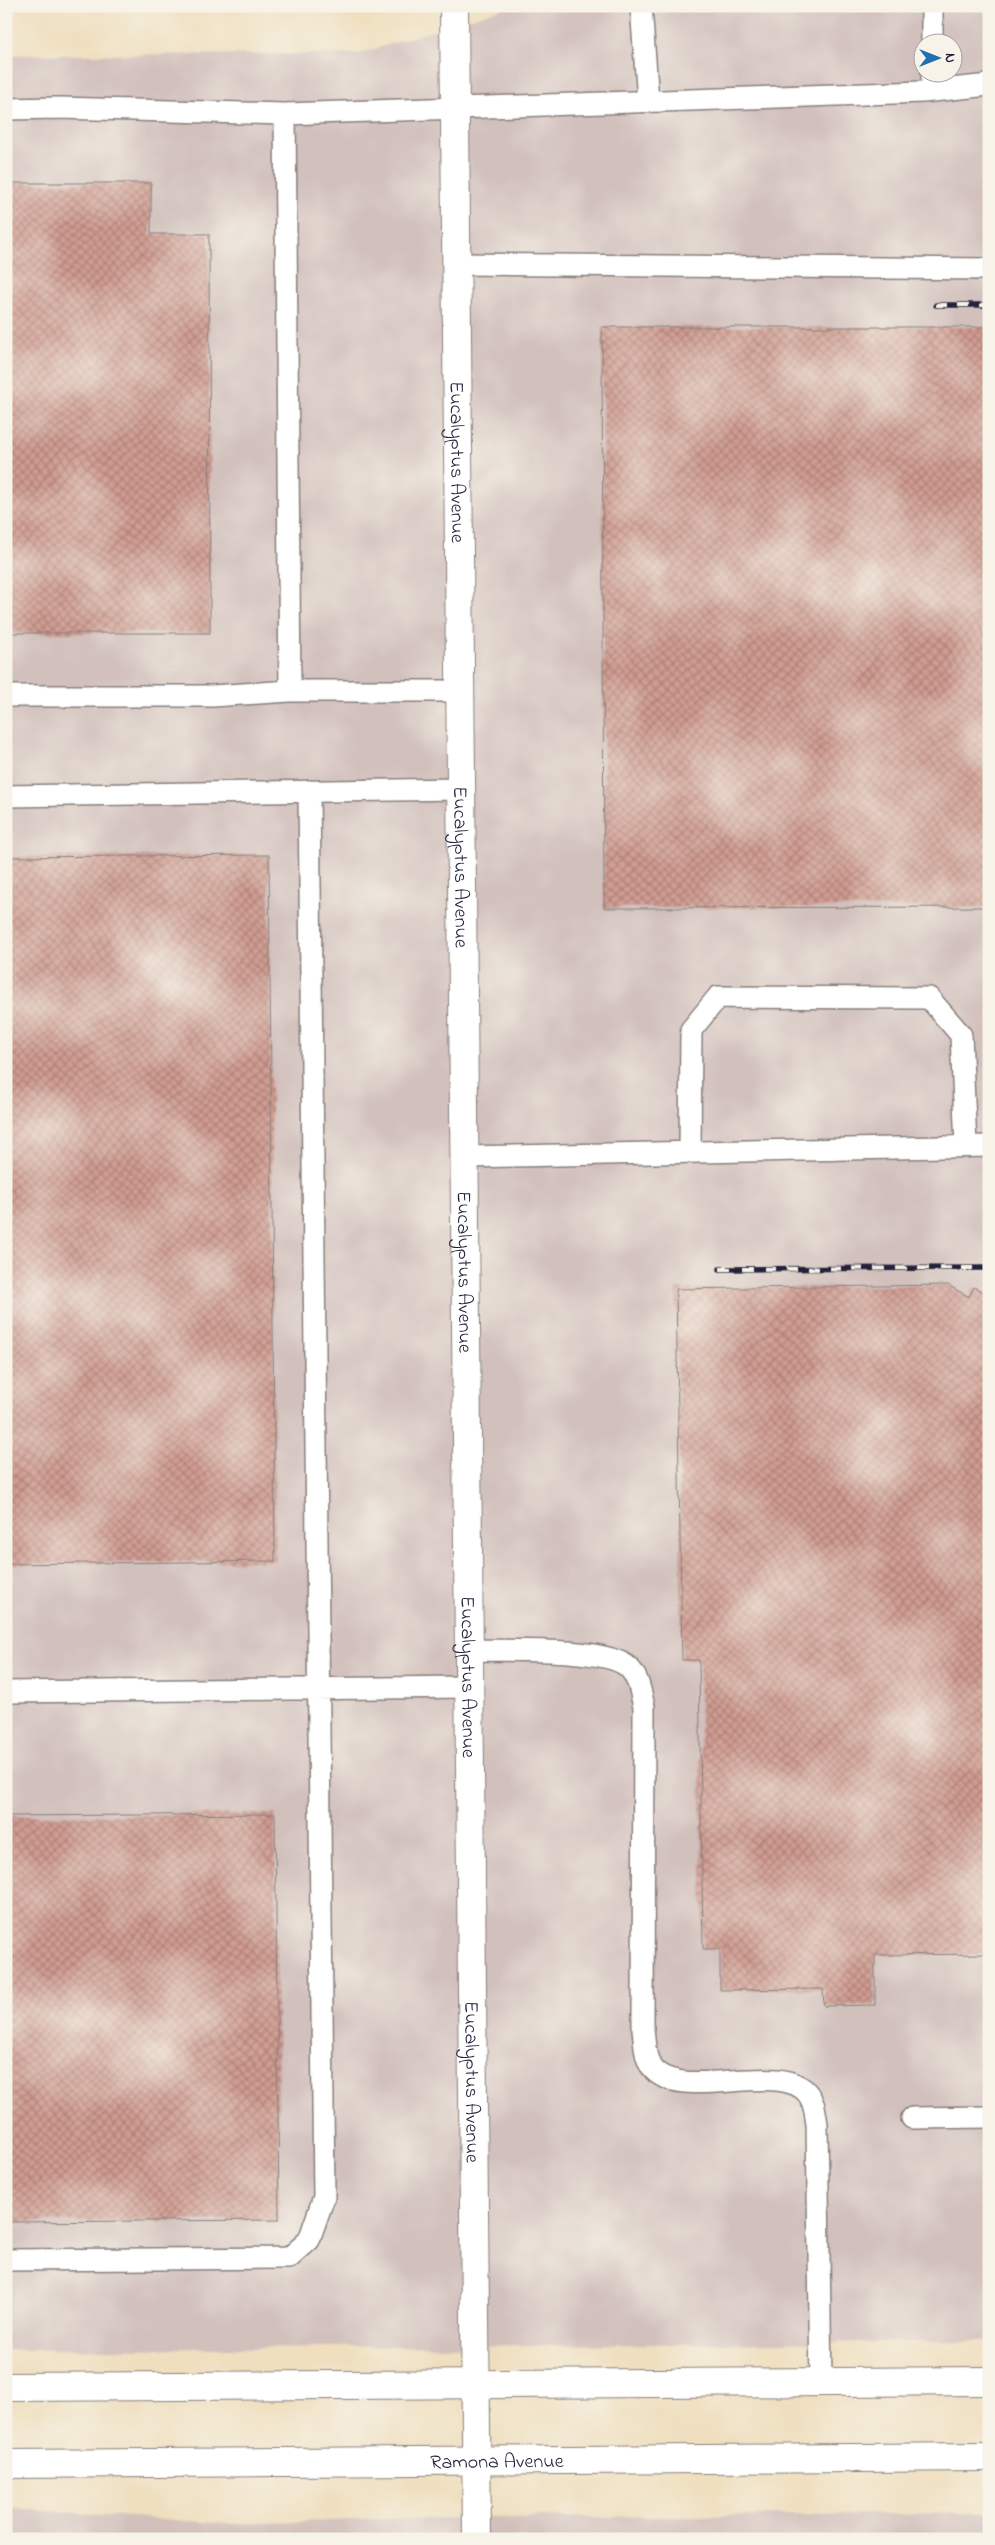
<svg xmlns="http://www.w3.org/2000/svg" width="995" height="2545" font-family="'Indie Flower',sans-serif">
<defs>
<pattern id="building-cross-hatch" width="8" height="8" patternUnits="userSpaceOnUse" patternTransform="scale(1.25)"><rect width="8" height="8" fill="#d19c91"/><path d="M0 0l8 8M0 8l8-8" fill="none" stroke="#a97f78"/></pattern>
</defs>
<rect width="100%" height="100%" fill="#f7f3e8"/>
<filter id="ink" filterUnits="userSpaceOnUse"><feTurbulence type="fractalNoise" baseFrequency=".02" numOctaves="2"/><feDisplacementMap in="SourceGraphic" scale="10" xChannelSelector="R" yChannelSelector="G"/><feConvolveMatrix kernelMatrix="1 2 1 2 8 2 1 2 1" color-interpolation-filters="sRGB"/></filter>
<filter id="wash" filterUnits="userSpaceOnUse"><feTurbulence type="fractalNoise" baseFrequency=".0096" numOctaves="4" result="noise"/><feDisplacementMap in="SourceGraphic" scale="20" xChannelSelector="R" yChannelSelector="G"/><feGaussianBlur stdDeviation="1.12" result="paint"/><feColorMatrix in="noise" values="0 0 0 0 0 0 0 0 0 0 0 0 0 0 0 0 0 1.4 0 .05"/><feComposite in="paint" operator="in"/></filter>
<g filter="url(#wash)">
<rect width="100%" height="100%" fill="#efdfbf"/>
<path fill="#d1c0bc" fill-rule="evenodd" d="M509,6h480v2335l-983,9v-2295l353,-1zM922,42h30v30h-30z
M6,2508l227,16 148,-5 608,-6v26h-983z"/>
<g id="blocks">
<path fill="url(#building-cross-hatch)" d="M6,183h145v51h58l1,399h-204z
M602,327h387v580l-385,1z
M269,855l6,706 -269,3v-707z
M948,1285l21,12 5,-10 15,8v659l-114,1v50l-51,1 -1,-17 -103,1v-41h-17l-4,-289h-17l-6,-371z
M275,1814l4,406 -273,2v-406z"/>
</g>
</g>
<g filter="url(#ink)">
<use href="#blocks" fill-opacity="0" stroke="#88807d" stroke-width="1"/>
<g fill="none" stroke-linecap="round" stroke-linejoin="round">
<g stroke="#88807d" stroke-width="24">
<path id="lane" d="M641,6l7,95
M932,6v36
M932,72v19
M6,109l53,-1 226,6
M456,264l533,5
M460,691h-170l-5,-577 638,-22 66,-7
M6,696h206l78,-5
M6,796l454,-7
M690,1152l1,-122 27,-33 211,1 32,37 5,111
M464,1157l525,-11
M469,1650c33,1 139,-4 160,18 10,10 12,26 15,39l-1,322c2,14 1,33 13,43 33,28 127,-12 152,22 7,9 7,19 9,30l4,258
M6,1692l463,-5
M912,2118l77,-1
M6,2260l283,-2 20,-18 15,-43 -15,-1406"/>
</g>
<g stroke="#88807d" stroke-width="30">
<g id="secondary">
<path id="s1" d="M454,6l23,2533"/>
<path d="M6,2387l983,-6"/>
<path id="s2" d="M6,2464l983,-7"/>
</g>
</g>
<use href="#lane" stroke="#fff" stroke-width="21"/>
<use href="#secondary" stroke="#fff" stroke-width="28"/>
<g stroke="#22223b" stroke-width="5.5">
<path id="rail" d="M936,305h53
M720,1269l269,-1"/>
</g>
<use href="#rail" stroke="#f7f3e8" stroke-width="4" stroke-dasharray="11" stroke-linecap="butt"/>
</g>
</g>
<g text-anchor="middle" stroke-width="4.5" stroke-linejoin="round" paint-order="stroke">
<g font-size="20" fill="#22223b" stroke="#f7f3e8">
<text dy="7" stroke="none"><textPath href="#s1" startOffset="456">Eucalyptus Avenue</textPath></text>
<text dy="7" stroke="none"><textPath href="#s1" startOffset="861">Eucalyptus Avenue</textPath></text>
<text dy="7" stroke="none"><textPath href="#s1" startOffset="1266">Eucalyptus Avenue</textPath></text>
<text dy="7" stroke="none"><textPath href="#s1" startOffset="1671">Eucalyptus Avenue</textPath></text>
<text dy="7" stroke="none"><textPath href="#s1" startOffset="2076">Eucalyptus Avenue</textPath></text>
<text dy="7" stroke="none"><textPath href="#s2" startOffset="491">Ramona Avenue</textPath></text>
</g>
</g>
<rect width="995" height="2545" fill="none" stroke="#f7f3e8" stroke-width="25"/>
<g transform="translate(938 58) rotate(90)"><circle r="24" fill="#f7f3e8" stroke="#a29fa3"/>
<path d="M0-4L9 19L0 12L-9 19Z" fill="#1f6fb2"/>
<text y="-8" font-size="14" font-weight="bold" text-anchor="middle" fill="#22223b">N</text>
</g>
</svg>
